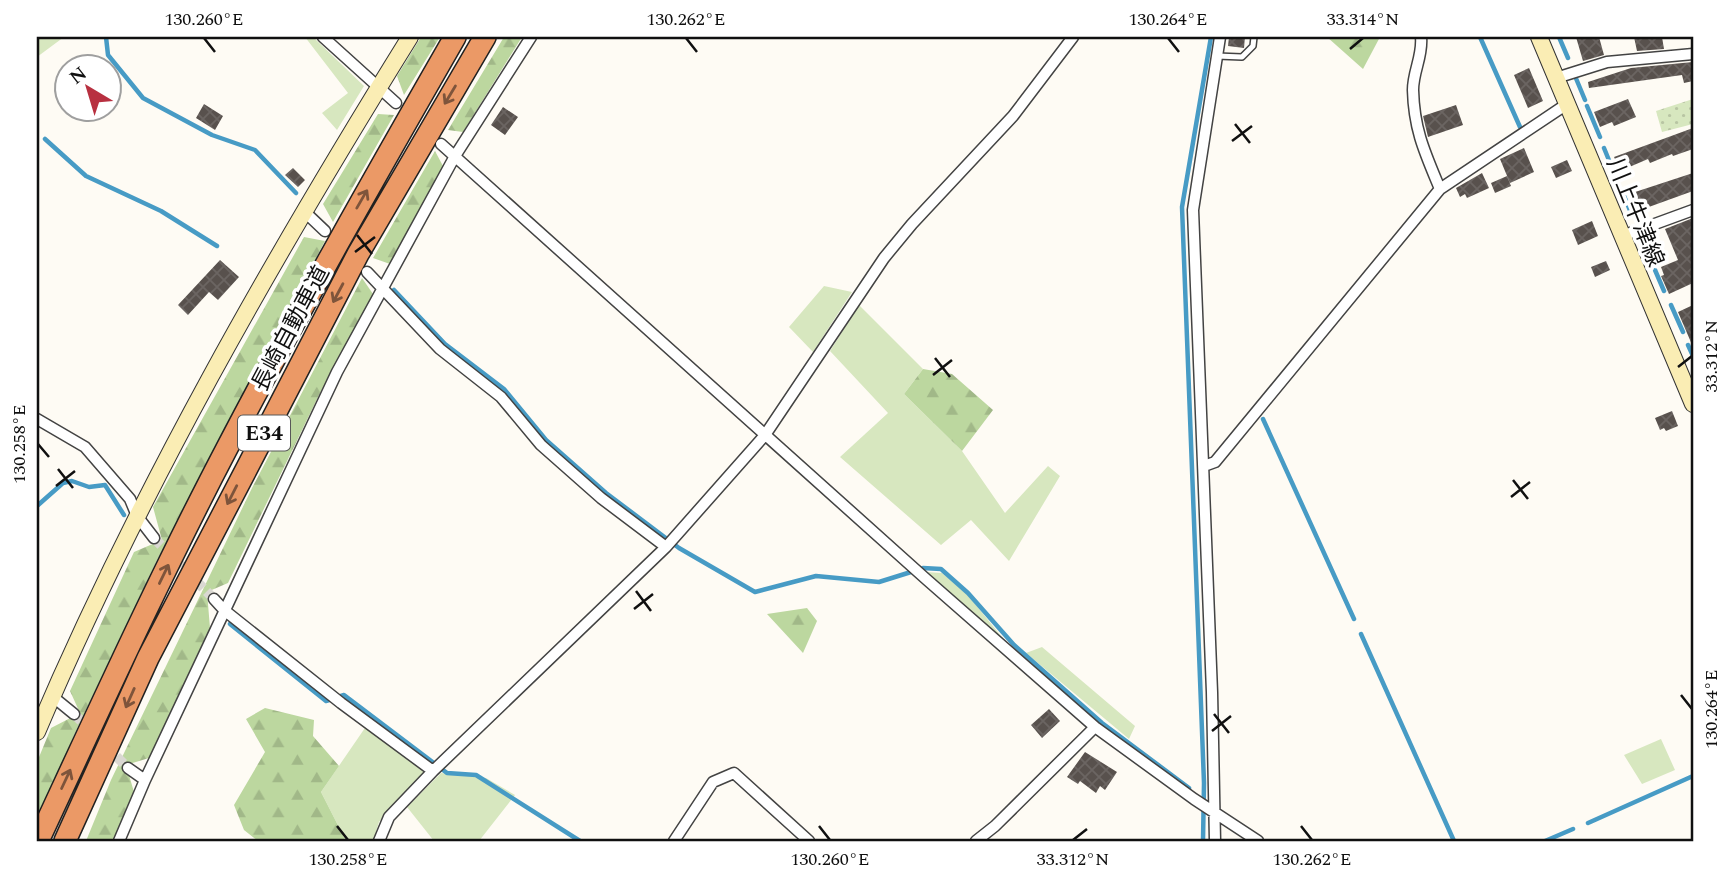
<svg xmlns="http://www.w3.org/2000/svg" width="1730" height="878" font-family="Spectral,'Noto Sans JP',serif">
<defs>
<pattern id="forest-firs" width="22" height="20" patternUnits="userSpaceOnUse" patternTransform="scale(1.75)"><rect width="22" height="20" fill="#bcd79f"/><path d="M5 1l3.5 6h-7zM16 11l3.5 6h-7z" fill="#a1b888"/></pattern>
<pattern id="park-dots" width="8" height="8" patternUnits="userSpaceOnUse" patternTransform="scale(1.75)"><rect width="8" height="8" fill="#d7e7bf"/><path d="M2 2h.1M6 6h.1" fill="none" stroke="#b8c5a3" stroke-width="1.8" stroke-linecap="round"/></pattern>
<pattern id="building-cross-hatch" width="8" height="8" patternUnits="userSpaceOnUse" patternTransform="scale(1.75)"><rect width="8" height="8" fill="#58514d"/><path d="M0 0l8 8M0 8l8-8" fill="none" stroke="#6b6562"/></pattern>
</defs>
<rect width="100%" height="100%" fill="#fefbf4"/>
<path fill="#d7e7bf" d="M37,37h27l-27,20z
M305,37h8l51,49 -27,44 -15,-17 26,-20z
M824,286l28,6 -39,60 -24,-25z
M859,305l64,64 -19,25 58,57 43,62 43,-47 12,10 -51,85 -38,-41 -30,25 -101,-88 48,-44 -58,-62z
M926,572l16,1 25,21 38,47z
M1042,647l93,79 -6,13 -103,-86z
M367,725l59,46 -47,51 -6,19h-27l-25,-49z
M1661,739l14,31 -33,14 -18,-29z
M441,773l45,5 29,17 -36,46h-45l-27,-34z"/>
<path fill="url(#forest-firs)" d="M421,37h19l-36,58 -7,-19z
M504,37h18l-59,95 -15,-2z
M1327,37h53l-17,32z
M378,114l16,1 -61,107 -10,-18z
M435,151l8,15 -53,98 -17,-6z
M304,237l21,4 -168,319 -82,173 -38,89v-60l14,-34 29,-15 -10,-22 64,-139 28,-12 -9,-33z
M362,278l11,16 -54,101 -91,188 -21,9 3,36 -61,130 -23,7 8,27 -21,49h-27l25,-61 141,-292z
M923,369l29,5 41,36 -31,41 -58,-57z
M807,608l10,13 -14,32 -36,-39z
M265,708l49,12 -1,16 26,30 -18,26 25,49h-88l-14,-11 -10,-25 31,-53 -19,-33z"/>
<path fill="url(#park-dots)" d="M1693,99v25l-31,8 -6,-21z"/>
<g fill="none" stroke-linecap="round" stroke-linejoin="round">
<path stroke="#479bc5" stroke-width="4.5" d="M106,37l2,18 35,43 69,37 43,15 41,43
M1480,37l40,90
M1559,37l9,21
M1575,76l10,24
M1587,106l13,31
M45,139l41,37 75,35 56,35
M1604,148l13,32
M1621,189l11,26
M1639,234l11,24
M1655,270l9,21
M394,290l51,54 59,45 42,51 60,53 73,55 76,44 61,-16 63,6 32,-10
M1671,305l12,27
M1688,345l5,11
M1263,419l91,200
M37,506l26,-23 9,-2 17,6 16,-2 19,30
M923,568l18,1 27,24 46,52 88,78 87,65
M230,624l96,77 18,-6 103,78 29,2 104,66
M1361,634l93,207
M1588,823l105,-47
M1203,841l1,-58 -22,-576 29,-170
M1545,841l28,-12"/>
</g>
<path fill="url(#building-cross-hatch)" d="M1229,37h16l-1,11 -16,-2z
M1576,37h23l5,18 -21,6z
M1634,37h28l2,12 -27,2z
M1693,62v19l-9,2 -2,-8 -93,13 -1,-6 43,-14z
M1529,68l14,33 -15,7 -14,-33z
M1628,99l8,18 -22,9 -2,-4 -12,5 -6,-15z
M204,104l19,12 -8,14 -19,-12z
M1456,105l7,20 -35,12 -5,-21z
M503,107l15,10 -13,18 -14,-10z
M1693,128v21l-20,7 -1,-2 -22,9 -2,-4 -28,12 -6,-14z
M1524,148l10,24 -24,11 -10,-24z
M1567,160l5,11 -16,7 -5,-11z
M293,168l12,12 -7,7 -13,-12z
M1482,173l7,15 -22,10 -2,-4 -5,3 -4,-9z
M1693,173v18l-58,21 -6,-18z
M1507,176l4,10 -16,7 -4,-10z
M1693,218v65l-24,11 -8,-18 3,-1 -3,-8 17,-7 -13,-31z
M1592,221l6,15 -20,9 -6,-15z
M220,260l19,17 -21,23 -9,-8 -21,23 -10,-10z
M1606,261l4,9 -15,7 -4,-10z
M1693,305v42l-15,-35z
M1672,411l6,15 -12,5 -2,-3 -4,2 -5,-12z
M1049,709l11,12 -18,17 -11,-13z
M1085,752l32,20 -12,18 -5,-4 -4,7 -16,-12 -2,3 -11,-7z"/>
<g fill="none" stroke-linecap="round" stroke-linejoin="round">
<path stroke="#dad8d2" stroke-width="10" stroke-dasharray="10 5" stroke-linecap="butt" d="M154,538l60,61
M74,714l54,54"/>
<g stroke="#434343" stroke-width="8">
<path id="lane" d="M1217,56l25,1 11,-11 1,-9"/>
</g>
<g stroke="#434343" stroke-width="13">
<path id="street" d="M323,37l73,66
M1421,37c2,19 -8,34 -8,53 1,40 12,63 27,99
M1556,78l51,-16 86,-8
M441,144l485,435 169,148 99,72 64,42
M305,212l20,19
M1622,236l71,-26
M367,272l73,77 61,48 40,48 60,53 65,49
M37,419l48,28 45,52 7,17 17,22
M1204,466l11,-4 225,-273 127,-85
M214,599l10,11 117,93 92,68
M52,696l22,18
M128,768l17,12
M119,841l26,-61 192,-408 118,-216 76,-119
M379,841l10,-24 44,-46 233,-224 99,-112 119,-177 28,-34 101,-108 60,-79
M674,841l39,-59 21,-9 75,68
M976,841l19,-15 100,-99
M1215,841l-3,-149 -19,-482 27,-173"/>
</g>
<g stroke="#323232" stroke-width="18">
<path id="secondary" d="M1539,37l154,367
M37,732c103,-242 234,-471 373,-695"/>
</g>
<g stroke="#212121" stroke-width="24">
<path id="highway" d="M38,841c61,-131 121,-263 188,-391 73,-140 151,-277 229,-413
M65,841l83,-183 99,-190 111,-214 127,-217"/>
</g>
<use href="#lane" stroke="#fff" stroke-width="5"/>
<use href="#street" stroke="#fff" stroke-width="10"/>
<use href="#secondary" stroke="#faedb4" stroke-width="16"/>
<use href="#highway" stroke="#eb9966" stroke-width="21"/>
</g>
<defs><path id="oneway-shaft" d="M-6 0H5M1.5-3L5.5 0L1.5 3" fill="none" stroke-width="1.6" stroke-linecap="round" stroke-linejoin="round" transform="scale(1.75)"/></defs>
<g stroke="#7e543b">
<use href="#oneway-shaft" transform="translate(450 95) rotate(121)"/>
<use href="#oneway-shaft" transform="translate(362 199) rotate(-60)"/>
<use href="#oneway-shaft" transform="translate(338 293) rotate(118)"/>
<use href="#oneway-shaft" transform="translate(232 495) rotate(117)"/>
<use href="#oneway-shaft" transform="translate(164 574) rotate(-64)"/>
<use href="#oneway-shaft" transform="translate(130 698) rotate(114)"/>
<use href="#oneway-shaft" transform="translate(66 779) rotate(-65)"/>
</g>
<path fill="none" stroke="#101010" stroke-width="2.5" d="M204,38l11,14M686,38l11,14M1168,38l11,14M1350,49l13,-11M1235,124l15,19M1232,141l20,-15M357,235l15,19M355,252l20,-15M935,358l15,19M1678,367l14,-11M933,375l19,-15M38,444l11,13M58,469l15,19M1513,480l15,19M56,486l19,-15M1511,497l19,-15M636,591l15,20M634,609l19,-15M1681,695l11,14M1214,714l15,19M1212,731l19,-15M337,826l11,14M819,826l11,14M1301,826l11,14M1073,840l14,-11"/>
<g text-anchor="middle" stroke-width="7" stroke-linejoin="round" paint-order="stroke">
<rect fill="#fff" stroke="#585858" stroke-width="2" x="238" y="415.5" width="52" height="35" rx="5"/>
<g font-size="21" font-weight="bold" fill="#101010">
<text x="264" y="440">E34</text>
</g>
<g font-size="23" fill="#101010" stroke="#fff">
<text transform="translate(1636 212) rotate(68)" y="8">川上牛津線</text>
<text transform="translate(290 328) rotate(-62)" y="8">長崎自動車道</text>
</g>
</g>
<rect width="1730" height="878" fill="none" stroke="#ffffff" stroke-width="77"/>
<g transform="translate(88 88) rotate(322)"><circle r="33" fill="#ffffff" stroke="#9f9f9f" stroke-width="2"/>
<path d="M0-5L12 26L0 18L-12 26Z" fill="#b83040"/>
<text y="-10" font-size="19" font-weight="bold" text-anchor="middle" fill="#101010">N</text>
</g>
<rect x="38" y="38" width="1654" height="802" fill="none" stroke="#101010" stroke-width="2.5"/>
<g font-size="18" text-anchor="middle" fill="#101010">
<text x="204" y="25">130.260°E</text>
<text x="686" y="25">130.262°E</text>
<text x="1168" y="25">130.264°E</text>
<text x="1363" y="25">33.314°N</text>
<text transform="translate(1711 356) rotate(-90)" y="6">33.312°N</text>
<text transform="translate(19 444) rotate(-90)" y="6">130.258°E</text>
<text transform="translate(1711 709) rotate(-90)" y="6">130.264°E</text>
<text x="348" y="865">130.258°E</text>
<text x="830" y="865">130.260°E</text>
<text x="1073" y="865">33.312°N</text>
<text x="1312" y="865">130.262°E</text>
</g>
</svg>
